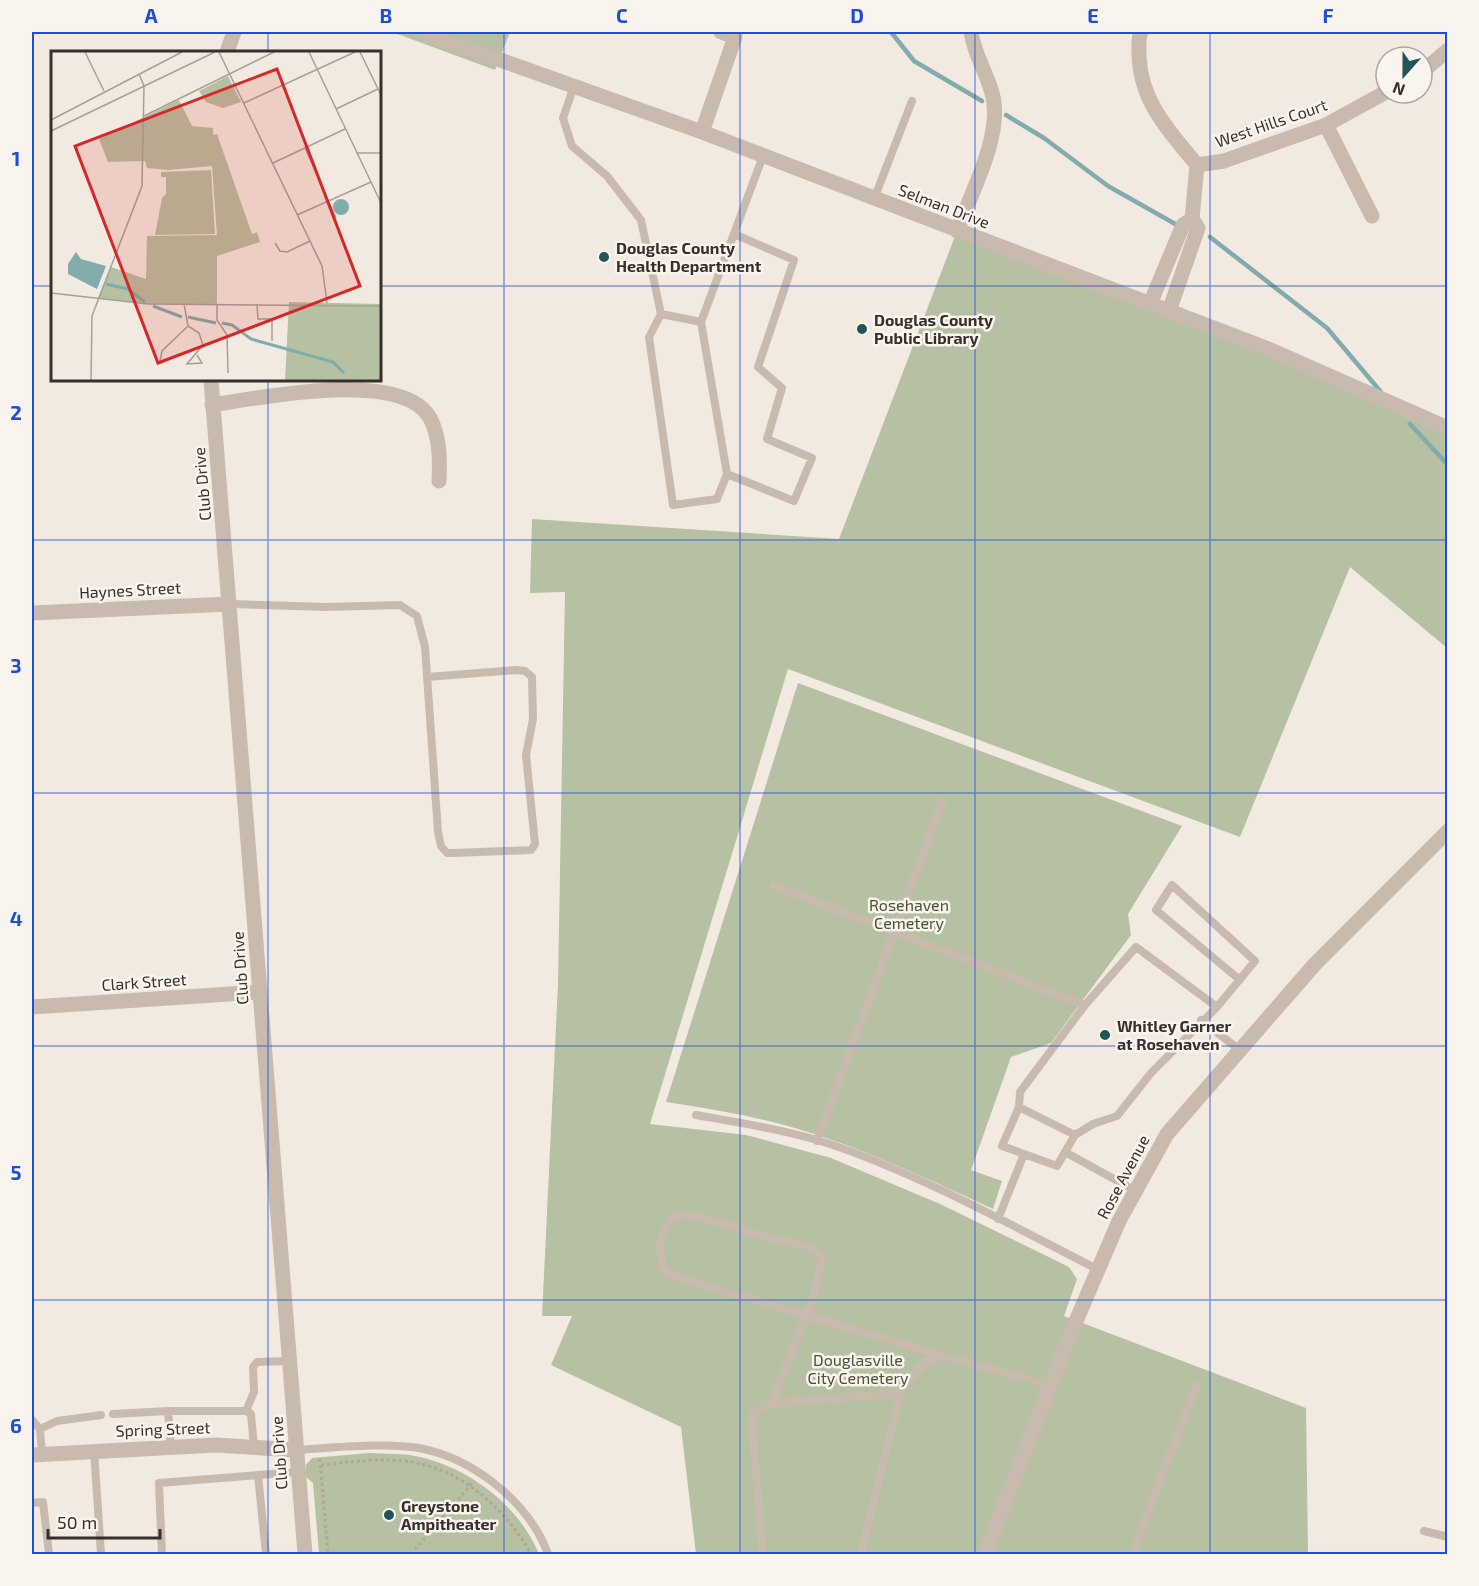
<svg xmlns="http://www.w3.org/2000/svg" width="1479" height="1586" font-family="'Exo 2',sans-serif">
<rect width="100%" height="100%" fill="#f2eae1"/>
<path fill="#b6c0a2" d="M392,32h118l-15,38z
M957,231l490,197v220l-97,-81 -110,270 -452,-168 -138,455 96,11 85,23 109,46 129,63 8,12 -13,37 242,92 2,146h-612l-15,-127 -130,-62 21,-49h-30l16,-332 7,-392 -35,1 2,-74 307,20z
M798,683l384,143 -54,88 3,21 -80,108 -40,14 -40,113 31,11 -9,28c-67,-31 -134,-63 -205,-83 -40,-11 -82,-18 -122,-24z
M369,1453c17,1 35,0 51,4 51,12 99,49 119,97h-220l-6,-71 -7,-6v-12l6,-7z"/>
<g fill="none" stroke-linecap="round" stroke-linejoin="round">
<path stroke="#82abac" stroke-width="4.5" d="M891,32l23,29 68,40
M1006,115l38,23 64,48 69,39
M1210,237l117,91 54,64
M1410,424l38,41"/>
<path stroke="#b5a498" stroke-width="3" stroke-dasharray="3 3" stroke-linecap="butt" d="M320,1459l8,95
M321,1465c28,-3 55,-7 83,-4 56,6 101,47 127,93
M411,1554l63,-73"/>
<path stroke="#c9baae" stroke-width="8" d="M574,86l-11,32 9,28 35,30 34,44 20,94
M874,199l38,-98
M734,234l60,26 -36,107 24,21 -15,51 45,19 -18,43 -67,-27 -26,-152 62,-166
M701,322l-40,-8 -12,23 24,168 44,-6 10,-25
M230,604l95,3 75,-2 17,11 8,31 13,185 3,14 6,7h7l77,-3 4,-6 -9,-89 7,-36 -1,-42 -7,-6 -9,-1 -89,7
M773,885l312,120
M1201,1020l40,31
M1019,1107l1,-15 65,-87 51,-58 81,60 38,-46 -83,-76 -16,25 84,70
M696,1115c45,8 90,15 134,29 91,31 183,82 269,126
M1075,1135l18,-11 24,-8 34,-43 66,-66
M817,1141l125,-339
M1024,1154l-22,-8 17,-39 56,28 -10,17
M998,1219l26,-65 33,12 8,-14 69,38
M771,1403c12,-31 53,-120 50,-148 -15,-13 -34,-12 -52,-17 -31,-8 -63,-24 -95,-23 -16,19 -18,35 -8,57l11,5 267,79
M168,1411h78l5,3 3,33
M246,1411l8,-19 -1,-25 4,-5 33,-1
M113,1414l55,-3 3,36
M32,1420l8,9 2,25
M40,1429l17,-8 44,-6
M296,1450c34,-2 90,-8 123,-2 54,10 110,54 129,106
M94,1451l7,103
M32,1503l11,-1 6,52
M1424,1531l24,6
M162,1554l-3,-71 99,-8
M266,1554l-8,-79 40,-3
M763,1554l-11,-128 2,-14 13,-8 133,-11
M861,1554l38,-157c8,-19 24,-38 45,-41l106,29
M1132,1554l65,-170"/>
<path stroke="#c9baae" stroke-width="15" d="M422,32l280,100 467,179 97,37 182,80
M1141,32c-3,7 -2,15 -2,23 1,46 30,76 58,110
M227,52l7,-20
M1422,72l26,-22
M1326,125l46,91
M702,132l33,-95 -14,-5
M1197,165l27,-4 102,-36 60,-33
M957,231c14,-38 47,-98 35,-138 -6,-22 -18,-39 -21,-61
M1150,304l33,-79 9,-6
M1169,311l29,-83 -6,-9 5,-54
M211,380l94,1174
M212,405c47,-7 190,-37 218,13 10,19 10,42 9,63
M32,613l198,-9
M32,1007l228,-15
M32,1455l184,-10 80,5"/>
<path stroke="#c9baae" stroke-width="15" d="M985,1554l79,-205 55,-128 48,-87 148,-170 133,-133"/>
</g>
<path fill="none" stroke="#1d4ed8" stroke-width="1.5" stroke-opacity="0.55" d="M268,32v20M504,32v1522M740,32v1522M975,32v1522M1210,32v1522M32,286h20M380,286h1068M268,380v1174M32,540h1416M32,793h1416M32,1046h1416M32,1300h1416"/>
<g fill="#245457" stroke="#f9f4ee" stroke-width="2">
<circle cx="604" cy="257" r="6"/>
<circle cx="862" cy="329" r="6"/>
<circle cx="1105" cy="1035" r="6"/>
<circle cx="389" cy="1515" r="6"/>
</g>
<g text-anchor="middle" stroke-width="5" stroke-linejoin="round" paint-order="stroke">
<g font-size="16" fill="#382f2c" stroke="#f9f4ee">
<text transform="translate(1271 123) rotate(-19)" y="6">West Hills Court</text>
<text transform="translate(944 206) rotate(21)" y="6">Selman Drive</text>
<text transform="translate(202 484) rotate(-95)" y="6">Club Drive</text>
<text transform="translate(130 590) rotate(-3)" y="6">Haynes Street</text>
<text transform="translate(240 968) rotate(-94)" y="6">Club Drive</text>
<text transform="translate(144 982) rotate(-4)" y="6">Clark Street</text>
<text transform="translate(1123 1177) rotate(-62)" y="6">Rose Avenue</text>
<text transform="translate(163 1429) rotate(-2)" y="6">Spring Street</text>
<text transform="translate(279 1453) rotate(-94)" y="6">Club Drive</text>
</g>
<g font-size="16" font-weight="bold" fill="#382f2c" stroke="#f9f4ee" text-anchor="start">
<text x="616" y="254">Douglas County<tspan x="616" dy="18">Health Department</tspan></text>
<text x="874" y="326">Douglas County<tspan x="874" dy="18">Public Library</tspan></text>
<text x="1117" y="1032">Whitley Garner<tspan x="1117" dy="18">at Rosehaven</tspan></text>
<text x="401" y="1512">Greystone<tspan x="401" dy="18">Ampitheater</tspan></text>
</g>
<g font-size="16" fill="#485431" stroke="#f9f4ee">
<text x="909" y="911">Rosehaven<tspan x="909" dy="18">Cemetery</tspan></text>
<text x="858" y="1366">Douglasville<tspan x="858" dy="18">City Cemetery</tspan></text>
</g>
</g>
<g transform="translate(51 51)">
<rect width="330" height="330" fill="#f2eae1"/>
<path d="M177,25l13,26 -18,6 -17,-6 -7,-11zM128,49l13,26 21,2v7l4,-1 35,100 5,-2 3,10 -43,14v48h-69l-50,-6 13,-31 35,12 1,-43 70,-1 -5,-69 -44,4 -21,-2 -2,-7 -37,1 -9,-23zM160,119l4,64 -60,1 7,-37 4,-4v-17h-5v-5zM238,251l92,2v76h-96z" fill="#b6c0a2"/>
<path d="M282 156a8 8 0 1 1 16 0a8 8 0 1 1-16 0ZM25,201l5,7 25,7 -9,23 -29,-15v-10z" fill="#82abac"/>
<path fill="none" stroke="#82abac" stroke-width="3" d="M55,233l22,5 17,13M102,255l29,11M137,266l28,6M171,272l10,2 19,14 82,23 11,11"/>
<path fill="none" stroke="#a89f99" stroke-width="1.5" d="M34,1l19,39M168,1l103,214 5,37M258,1l72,151M309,1l21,43M193,52l111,-51M285,58l42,-20M93,65l130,-64M0,69l131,-68M0,80l164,-79M254,97l31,70M305,102h25M222,112l72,-34M246,164l74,-33M224,192l5,8 7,1 23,-11M0,242l97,11 233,2M133,253l4,22M166,253v16l10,15 1,38M206,253l1,15h14v22M137,275l11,7 4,12 -16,19 15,-1 -5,-8M109,310l2,-10 26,-25M40,329l1,-64 50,-130 2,-100 -5,-12"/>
<path fill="#d62828" fill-opacity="0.15" stroke="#d62828" stroke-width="3" d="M226,18l83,217 -202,77 -83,-217z"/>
<rect width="330" height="330" fill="none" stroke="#382f2c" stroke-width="3"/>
</g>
<rect width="1479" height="1586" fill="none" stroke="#f9f4ee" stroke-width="66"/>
<g transform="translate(1404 75) rotate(201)"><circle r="28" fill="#f9f4ee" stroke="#aca5a0" stroke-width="1.5"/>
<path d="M0-4.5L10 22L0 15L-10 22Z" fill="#245457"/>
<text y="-9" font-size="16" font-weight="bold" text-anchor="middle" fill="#382f2c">N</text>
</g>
<path d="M48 1529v9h112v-9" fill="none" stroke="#382f2c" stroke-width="3"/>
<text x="57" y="1529" font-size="18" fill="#382f2c" stroke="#f9f4ee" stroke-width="4.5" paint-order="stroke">50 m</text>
<rect x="33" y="33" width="1413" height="1520" fill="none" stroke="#1d4ed8" stroke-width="2"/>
<g font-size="20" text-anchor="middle" font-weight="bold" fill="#1d4ed8">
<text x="151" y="23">A</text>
<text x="386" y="23">B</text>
<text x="622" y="23">C</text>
<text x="857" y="23">D</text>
<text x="1093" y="23">E</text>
<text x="1328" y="23">F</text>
<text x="16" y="166">1</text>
<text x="16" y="420">2</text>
<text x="16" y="673">3</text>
<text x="16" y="926">4</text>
<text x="16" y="1180">5</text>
<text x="16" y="1433">6</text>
</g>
</svg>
